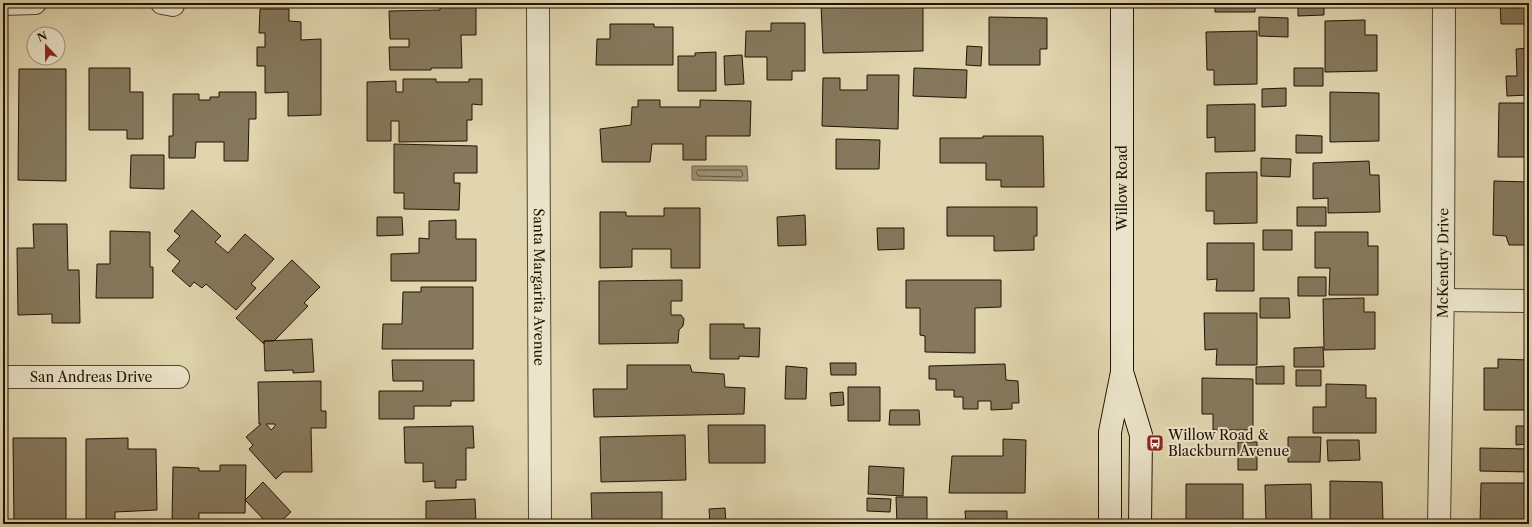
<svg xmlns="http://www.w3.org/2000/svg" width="1532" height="527" font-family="'Libre Caslon Text',serif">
<rect width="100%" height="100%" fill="#e0d5ae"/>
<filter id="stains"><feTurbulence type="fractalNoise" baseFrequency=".005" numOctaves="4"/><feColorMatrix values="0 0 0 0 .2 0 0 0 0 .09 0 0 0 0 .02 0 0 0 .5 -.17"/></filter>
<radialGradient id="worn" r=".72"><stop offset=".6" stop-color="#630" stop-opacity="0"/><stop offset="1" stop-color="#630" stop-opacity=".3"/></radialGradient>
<path fill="#9f9374" stroke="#6d6047" d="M692,166h55l1,15 -56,-1z"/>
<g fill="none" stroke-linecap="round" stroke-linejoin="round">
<path stroke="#60533c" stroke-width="1" d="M698,170h43l2,5 -2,2 -43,-1 -2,-4z"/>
</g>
<path fill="#85785c" stroke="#221303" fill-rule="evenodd" d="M1215,3h40v9h-40z
M1298,3h26v12l-26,1z
M1500,3h29v21h-28z
M458,4v2h18v29h-15l1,33h-31v2h-41l-1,-23h20v-8h-19l-1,-28 51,-1v-5z
M821,4h102v47l-100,2z
M260,9h29v12l12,1v18l20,-1v76l-33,1v-24l-23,1v-27h-8v-19h8v-14h-6z
M989,17l58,1v31h-7v16h-51z
M1259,17l29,1v19l-29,-1z
M1365,20v15h12v36l-52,1v-51z
M771,23h34v48h-13v9h-25v-23h-22l1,-26h25z
M610,24h44v3h19v38h-77l1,-26h13z
M1257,31v53l-43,1v-15h-7l-1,-38z
M967,46l15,1 -1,19 -15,-1z
M1529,48v47l-22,1 -1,-20h11l-1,-27z
M716,52v39h-38v-35h17v-3z
M742,55l2,29 -19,1 -1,-29z
M89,68h41v24h13v47h-16v-9h-38z
M914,68l53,2 -1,28 -53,-2z
M1294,68h29v18h-29z
M19,69h47v112l-48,-1z
M867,75h32l-1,54 -76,-3 1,-48h17v12h27z
M403,79h33v3h33v-3h13v26l-10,-1v16h-5v21l-68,1v-21h-8v20h-24v-59l29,-1v11h7z
M1286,88v18l-24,1v-18z
M219,92h37v27h-7l-1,42h-24v-19h-28l-1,16h-26v-22h4v-42h26v6h11v-3h9z
M1330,92l49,1v48l-49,1z
M638,100h22v7h40v-7l51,1 -1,35h-44v24h-23v-16h-31l-2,18h-48l-2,-33 31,-4 1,-18h6z
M1499,103h30v54h-31z
M1255,104v47l-40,1v-15l-8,1v-33z
M1296,135l26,1v17h-26z
M983,136h60l1,51h-43v-7h-15v-17h-46v-25h43z
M836,139l44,1 -1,29h-43z
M394,144l83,2v27h-23v10h6l-1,27 -55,-1v-16h-10z
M131,155h33v34l-34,-1z
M1261,158l30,1 -1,18 -29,-1z
M1369,161l1,14h9l1,37 -52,1v-15l-15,1v-36z
M1257,172v51l-43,1v-13h-8v-38z
M1494,181l35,1v63h-20l-3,-9 -13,-1z
M947,207h90v29h-3v14l-40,1v-15h-47z
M1297,207h29v19h-29z
M664,208h36v60h-29v-19h-39v18l-32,1v-56h26v4h38z
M192,210l29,26 -6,6 13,11 17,-19 29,25 -23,25 5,4 -20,22 -30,-26 -4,4 -8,-6 -4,5 -18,-16 8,-10 -13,-11 13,-14 -6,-5z
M805,215l1,30 -28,1 -1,-29z
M377,217h25l1,18 -26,1z
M456,220v19h20v42h-85v-27l28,-1v-15l10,1v-18z
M33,224h34l1,46h11l1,53h-28v-9l-34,1 -1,-67h17z
M877,228h27v21l-26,1z
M1263,230h29v20h-29z
M110,231l40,1v35h3v31h-57l1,-34h13z
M1315,232h53v14h10v49h-49l1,-27h-15z
M1207,243h47v48h-38l1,-12 -10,1z
M292,260l28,27 -16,16 4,3 -34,35h-10v3l-28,-26z
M1298,277h28v19h-28z
M682,280v21h-11v14h10l3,4 -1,7 -4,4 -1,13 -79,1v-63z
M906,280h95v27l-26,1v45l-50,-1v-16l-5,-1v-27h-14z
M421,287h52v62h-91l1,-25h19l1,-32h18z
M1260,298h29l1,20h-30z
M1364,298v14h11v37l-51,1 -1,-51z
M1204,313h53v52h-41l1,-16 -12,1z
M710,324h34v4h16l-1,29 -20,-1v3h-29z
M312,339l2,33 -21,1v-3l-28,1 -1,-30z
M1323,347l1,20h-30v-19z
M1498,359l31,1v50h-45v-42h14z
M392,360h82v41h-23v5h-37v13h-35v-28h44v-10h-30z
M830,363h26v12h-25z
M1005,364l1,16 12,1 1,22h-7v6l-21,1v-9h-13v8h-15v-12h-9v-7h-18v-11h-7v-13z
M627,365h63l2,7 32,2 1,13 20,1 -1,26 -150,3 -1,-28h34z
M786,366l21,2 -1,31h-21z
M1284,366v18h-28v-17z
M1296,370h25v16h-25z
M1202,378l51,1v51h-40v-16h-11z
M321,381v30h5v17h-15l1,44h-29l-7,7 -27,-30 4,-4 -7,-8 15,-13h-2l-1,-42zM266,424h9v2l-4,4z
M1326,384l40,1v13h10v35h-63v-26h13z
M848,387h32v34h-32z
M843,392l1,13 -13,1 -1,-13z
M890,410h29l1,15h-31z
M708,425h57v38h-56z
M473,426l1,22h-8v32h-10v8h-21v-7l-12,1v-19h-18l-1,-36z
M1516,426h13v18l-13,1z
M685,435l1,45 -85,2 -1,-45z
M1288,437h33l-1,25h-32z
M13,438h53v86h-52z
M128,438v11h28l1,61 -42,2v12h-29v-85z
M1003,439l23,1 -1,53h-76l3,-37h51z
M1327,440h32l1,20 -32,1z
M1238,442h19v28h-19z
M1480,448l49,1v23l-49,-1z
M220,465h26l-1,48h-46v11h-27l1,-57 26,1v3h21z
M869,466l35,2 -1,28 -35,-2z
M1330,481l52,1 1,41 -53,1z
M263,482l28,30 -13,12h-10l-23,-24z
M1481,483h48v41h-49z
M1186,484h57v40h-57z
M1311,484l1,39 -46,1 -1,-39z
M662,492v32h-70l-1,-31z
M896,497h31v27h-30z
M867,498l24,1 -1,13 -23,-1z
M475,499l1,25h-46v-2h-4v-21z
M725,508l1,16h-16l-1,-15z
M965,511h42v13h-41z"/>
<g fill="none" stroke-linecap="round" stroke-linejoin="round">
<g stroke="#52442e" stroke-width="24">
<g id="minor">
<path d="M162,3l11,2"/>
<path id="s1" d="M538,3l2,521"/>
<path d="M3,4l32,-1"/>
<path d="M1443,300l86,1"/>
<path id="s2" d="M3,377h175"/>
<path id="s3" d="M1439,524l4,-235 1,-286"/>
</g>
</g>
<g stroke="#221303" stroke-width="24">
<path id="secondary" d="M1123,375l18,60 -1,89
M1110,524v-92l12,-60v-369"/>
</g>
<use href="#minor" stroke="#ebe4ca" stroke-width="22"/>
<use href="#secondary" stroke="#ebe4ca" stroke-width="22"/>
</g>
<defs>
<g id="bus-square" transform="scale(0.9)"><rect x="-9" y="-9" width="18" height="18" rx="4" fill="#8f2418" stroke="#ebe4ca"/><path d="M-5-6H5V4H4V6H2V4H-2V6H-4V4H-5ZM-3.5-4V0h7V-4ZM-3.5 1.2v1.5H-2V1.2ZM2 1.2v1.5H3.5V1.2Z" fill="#fff"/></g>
</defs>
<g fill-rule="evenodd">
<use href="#bus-square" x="1155" y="443"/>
</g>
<g text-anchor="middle" stroke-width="4" stroke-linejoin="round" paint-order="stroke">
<g font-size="14" fill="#221303" stroke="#ebe4ca">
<text transform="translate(1122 188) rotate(-90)" y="5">Willow Road</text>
<text dy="5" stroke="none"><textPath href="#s3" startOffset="261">McKendry Drive</textPath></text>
<text dy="5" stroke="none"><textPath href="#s1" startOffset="284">Santa Margarita Avenue</textPath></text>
<text dy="5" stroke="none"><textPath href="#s2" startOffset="88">San Andreas Drive</textPath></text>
</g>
<g font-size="14" fill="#221303" stroke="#ebe4ca" text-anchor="start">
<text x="1168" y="440">Willow Road &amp;<tspan x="1168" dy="16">Blackburn Avenue</tspan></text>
</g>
</g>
<rect width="1532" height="527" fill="none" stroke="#e0d5ae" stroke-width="16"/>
<rect x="4" y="4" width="1524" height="519" fill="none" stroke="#221303" stroke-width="2"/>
<rect x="8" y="8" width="1516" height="511" fill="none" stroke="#221303"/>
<g transform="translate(46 46) rotate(338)"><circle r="19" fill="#ebe4ca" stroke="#9b907a"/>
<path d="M0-3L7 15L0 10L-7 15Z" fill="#8f2418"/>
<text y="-6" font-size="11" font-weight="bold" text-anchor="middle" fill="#221303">N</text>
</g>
<rect width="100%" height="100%" filter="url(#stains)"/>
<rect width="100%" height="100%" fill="url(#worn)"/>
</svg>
